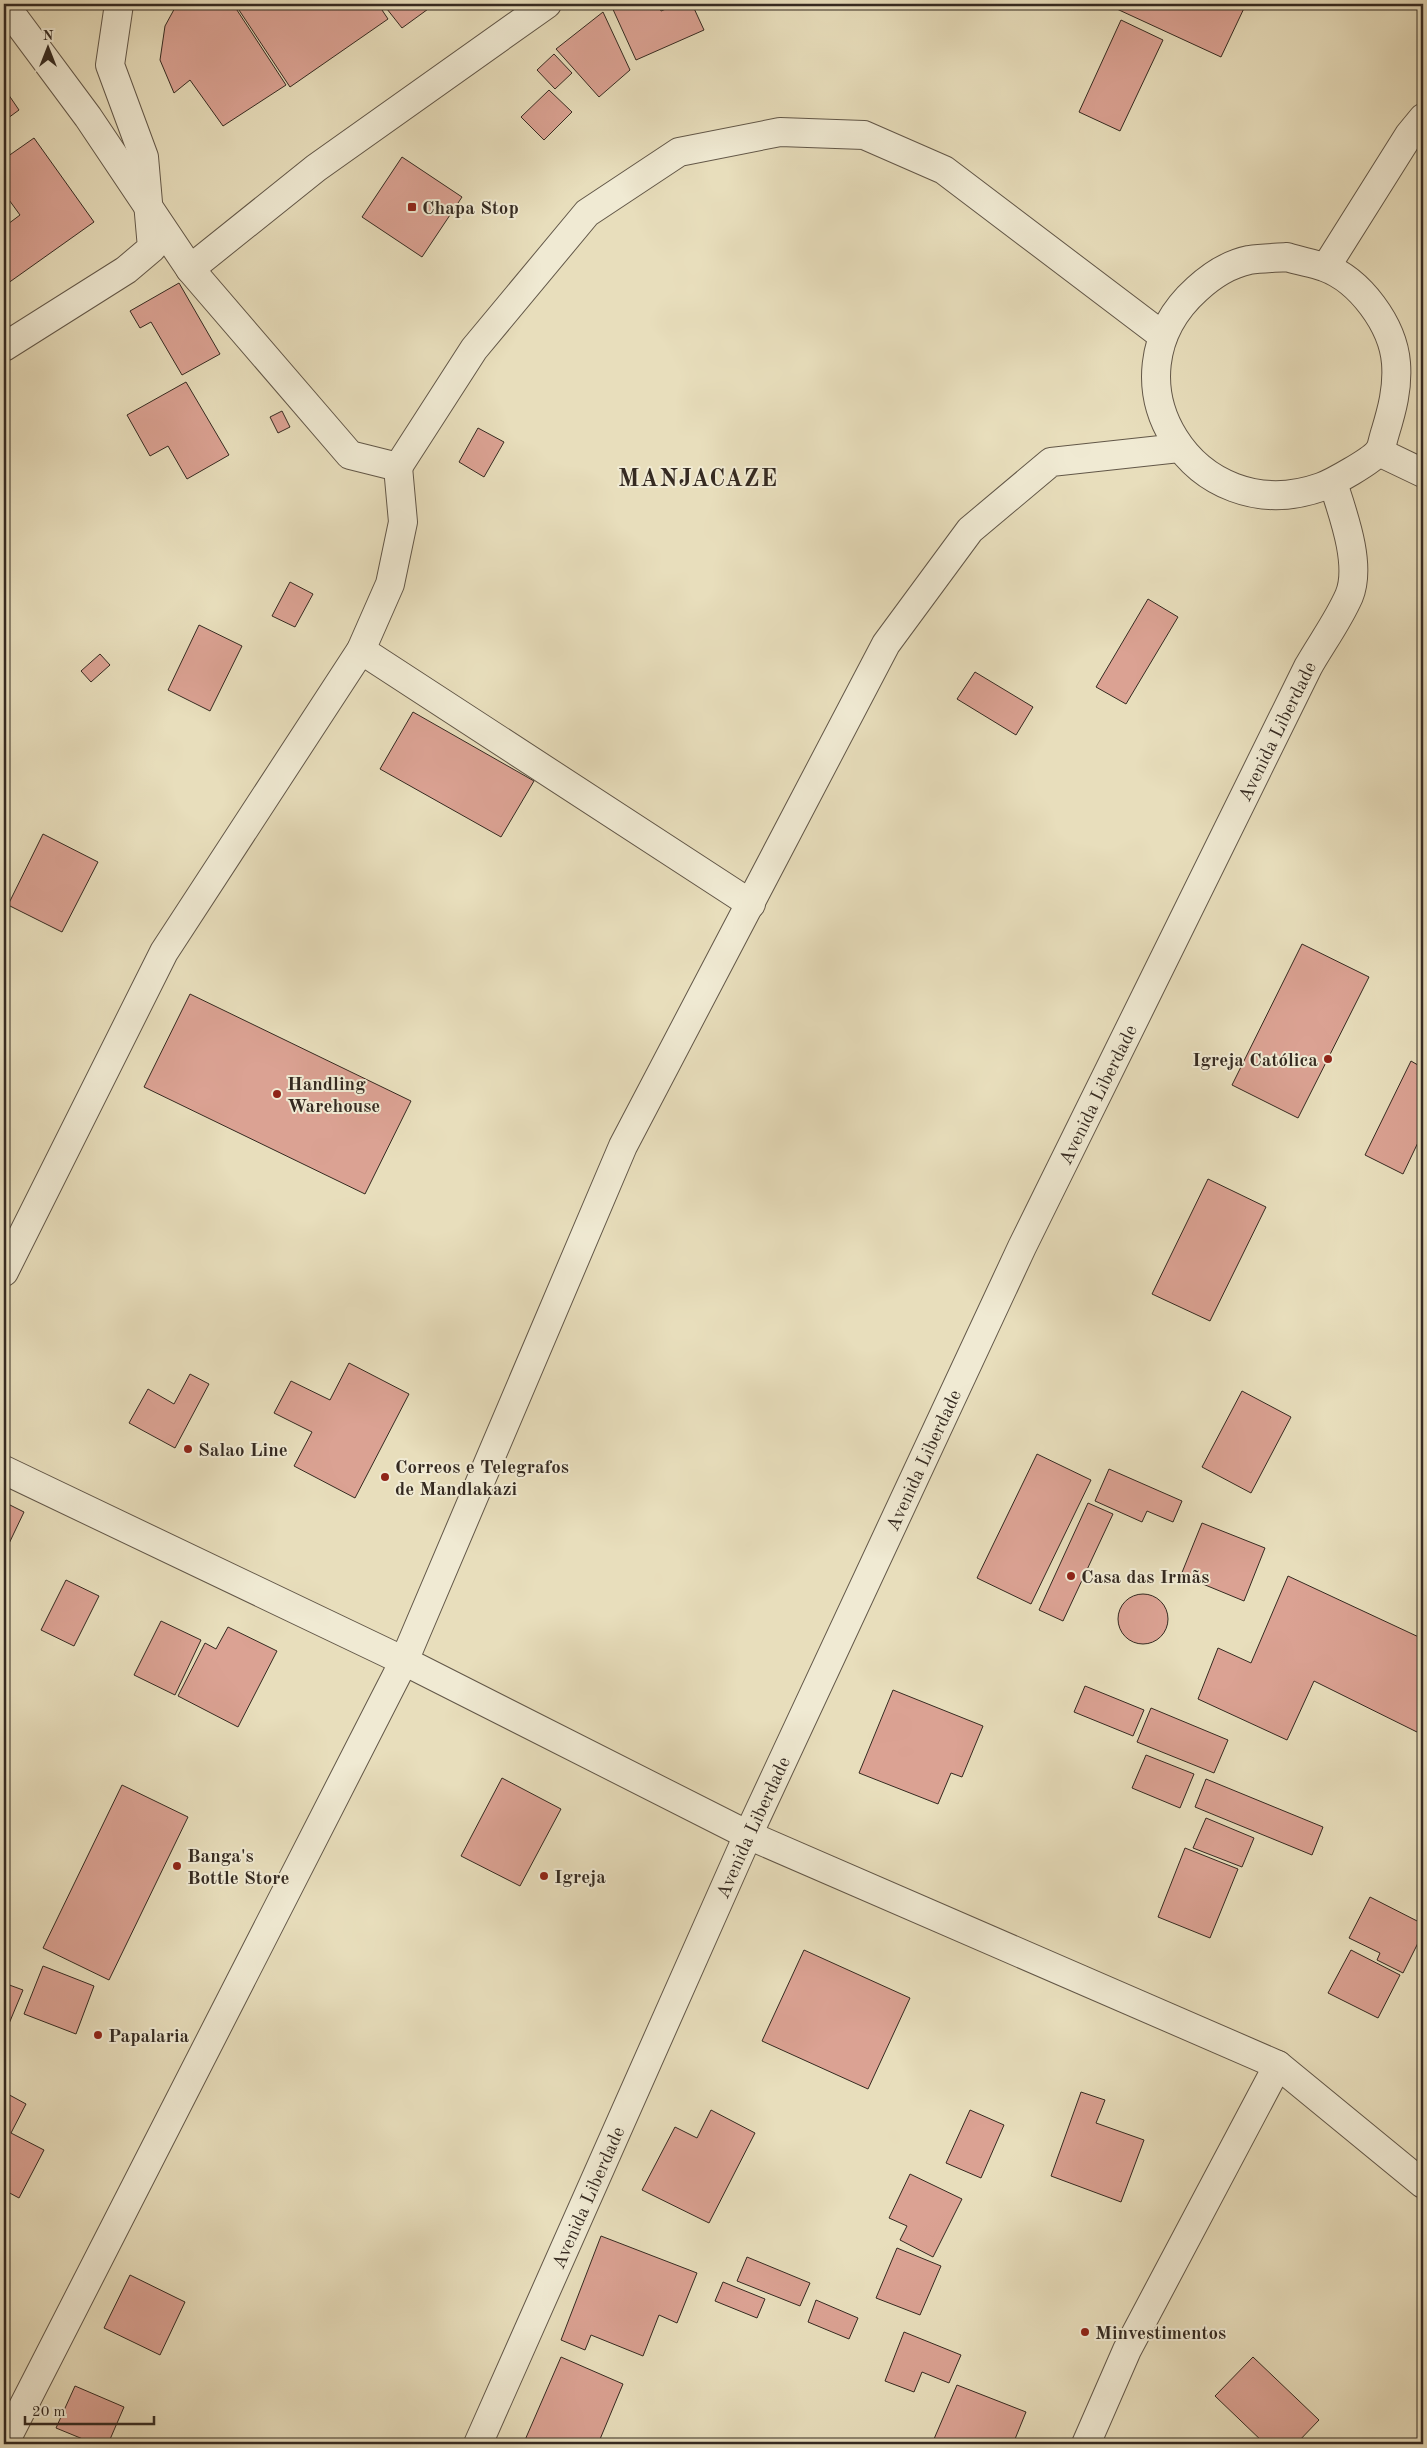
<svg xmlns="http://www.w3.org/2000/svg" width="1427" height="2448" font-family="'Old Standard TT',serif">
<rect width="100%" height="100%" fill="#e8debc"/>
<filter id="stains"><feTurbulence type="fractalNoise" baseFrequency=".004" numOctaves="4"/><feColorMatrix values="0 0 0 0 .2 0 0 0 0 .09 0 0 0 0 .02 0 0 0 .5 -.17"/></filter>
<radialGradient id="worn" r=".72"><stop offset=".6" stop-color="#630" stop-opacity="0"/><stop offset="1" stop-color="#630" stop-opacity=".3"/></radialGradient>
<path fill="#dba293" stroke="#352a21" d="M177,4h56l53,81 -63,41 -33,-46 -16,13 -14,-33 5,-34z
M235,4h143l10,15 -98,68z
M383,4h52l-33,24z
M614,4h44l3,7 17,-7h14l12,26 -68,30 -25,-55z
M1106,4h140l-25,53z
M603,12l27,58 -31,27 -43,-48z
M1121,20l42,20 -43,91 -41,-19z
M554,54l18,19 -17,16 -18,-19z
M4,88l15,22 -15,11z
M549,90l23,22 -28,28 -23,-23z
M34,138l60,84 -90,64v-59l16,-12 -16,-22v-34z
M402,157l60,40 -40,60 -60,-40z
M179,283l41,71 -38,21 -31,-53 -11,6 -10,-17z
M186,382l43,73 -42,24 -19,-33 -18,10 -23,-41z
M282,411l8,16 -12,6 -8,-16z
M478,428l26,14 -20,35 -25,-15z
M290,582l23,12 -18,33 -23,-11z
M1148,599l30,18 -52,87 -30,-17z
M199,625l43,21 -32,65 -42,-21z
M100,654l10,11 -19,17 -10,-11z
M975,672l58,35 -17,28 -59,-36z
M413,712l121,69 -33,56 -121,-68z
M43,834l55,28 -36,70 -54,-27z
M1302,944l67,33 -71,141 -66,-33z
M190,994l221,107 -46,93 -221,-107z
M1411,1061l12,7v64l-20,42 -38,-19z
M1208,1179l58,28 -56,114 -58,-27z
M349,1363l60,31 -54,104 -61,-32 18,-34 -38,-19 17,-32 39,19z
M190,1374l19,10 -34,64 -46,-25 19,-34 26,15z
M1242,1391l49,26 -40,76 -49,-26z
M1037,1454l54,26 -60,124 -54,-26z
M1109,1469l73,32 -9,21 -26,-11 -5,11 -47,-21z
M4,1502l20,10 -20,42z
M1088,1503l25,11 -50,107 -24,-11z
M1202,1523l63,25 -21,53 -63,-26z
M1288,1576l135,63 -3,12 3,2v82l-109,-54 -27,59 -89,-41 20,-51 33,15z
M66,1580l33,16 -25,50 -33,-16z
M1118 1619a25 25 0 1 1 50 0a25 25 0 1 1-50 0Z
M161,1621l40,19 -26,55 -41,-20z
M228,1627l49,24 -39,76 -60,-31 27,-53 11,6z
M1085,1686l59,24 -11,26 -59,-24z
M893,1690l90,36 -21,51 -11,-4 -13,31 -79,-31z
M1151,1708l77,32 -14,33 -77,-31z
M1146,1755l48,19 -14,34 -48,-20z
M502,1778l59,31 -41,77 -59,-30z
M1206,1779l117,48 -11,28 -117,-48z
M122,1785l66,32 -79,163 -66,-32z
M1206,1818l48,20 -12,29 -49,-19z
M1185,1848l53,21 -28,69 -52,-21z
M1370,1897l53,27v9l-20,40 -26,-13 3,-7 -31,-15z
M804,1950l106,48 -42,91 -106,-48z
M1351,1950l49,25 -22,43 -50,-25z
M43,1966l51,20 -18,48 -52,-20z
M4,1983l19,7 -15,36 -4,-1z
M4,2092l22,12 -15,29 33,17 -25,48 -15,-8z
M1081,2092l24,8 -9,23 48,17 -23,62 -70,-26z
M711,2110l44,23 -46,90 -67,-33 33,-63 22,11z
M970,2110l34,15 -23,53 -35,-15z
M910,2174l52,25 -29,58 -33,-17 7,-14 -18,-8z
M601,2236l96,37 -20,50 -18,-8 -16,41 -52,-21 -6,15 -24,-10z
M897,2248l44,18 -21,49 -44,-17z
M747,2257l63,26 -10,23 -63,-25z
M130,2275l55,27 -25,53 -56,-27z
M723,2282l42,17 -8,19 -42,-17z
M816,2300l42,18 -9,21 -41,-17z
M904,2332l57,23 -12,28 -27,-11 -8,20 -29,-11z
M561,2357l62,27 -25,60h-63l-10,-4z
M1253,2357l66,63 -23,24h-31l-50,-48z
M957,2385l69,27 -13,32h-65l-14,-5z
M75,2386l49,21 -16,37h-13l-39,-16z"/>
<g fill="none" stroke-linecap="round" stroke-linejoin="round">
<g stroke="#625748" stroke-width="30">
<g id="minor">
<path d="M4,4l84,113 102,152 160,186 48,12 76,-118 113,-136 92,-61 101,-20 84,3 80,35 219,166"/>
<path d="M1287,257c12,4 25,6 37,10 36,13 69,58 72,96 2,25 -4,47 -11,70 -2,6 -3,14 -6,18 -7,10 -47,32 -58,36 -127,45 -223,-109 -124,-198 14,-13 33,-25 52,-29 13,-2 26,-2 38,-3z"/>
<path d="M1326,267l83,-132 14,-17"/>
<path d="M190,269l126,-101 231,-164"/>
<path d="M4,347l122,-77 26,-22 -8,-91 -34,-92 9,-61"/>
<path d="M1379,452l44,21"/>
<path d="M361,650l390,254"/>
<path d="M4,1272l160,-320 197,-302 29,-66 13,-62 -5,-55"/>
<path d="M4,1470l400,191 344,174 530,230 145,119"/>
<path d="M4,2444l400,-783 219,-515 263,-502 84,-114 81,-68 128,-14"/>
<path id="s1" d="M478,2444l270,-609 274,-588 286,-580c13,-23 30,-46 41,-71 13,-31 -6,-82 -16,-113"/>
<path d="M1086,2444l41,-94 151,-285"/>
</g>
</g>
<use href="#minor" stroke="#f0ead3" stroke-width="28"/>
</g>
<g fill="#8f2418" stroke="#f0ead3" stroke-width="2">
<rect x="407" y="202" width="10" height="10" rx="2.5"/>
<circle cx="1328" cy="1059" r="5"/>
<circle cx="277" cy="1094" r="5"/>
<circle cx="188" cy="1449" r="5"/>
<circle cx="385" cy="1477" r="5"/>
<circle cx="1071" cy="1576" r="5"/>
<circle cx="177" cy="1866" r="5"/>
<circle cx="544" cy="1876" r="5"/>
<circle cx="98" cy="2035" r="5"/>
<circle cx="1085" cy="2332" r="5"/>
</g>
<g text-anchor="middle" stroke-width="4" stroke-linejoin="round" paint-order="stroke">
<g font-size="19" font-weight="bold" fill="#352a21" stroke="#f0ead3" text-anchor="start">
<text x="422" y="214">Chapa Stop</text>
<text x="1318" y="1066" text-anchor="end">Igreja Católica</text>
<text x="287" y="1090">Handling<tspan x="287" dy="22">Warehouse</tspan></text>
<text x="198" y="1456">Salao Line</text>
<text x="395" y="1473">Correos e Telegrafos<tspan x="395" dy="22">de Mandlakazi</tspan></text>
<text x="1081" y="1583">Casa das Irmãs</text>
<text x="187" y="1862">Banga's<tspan x="187" dy="22">Bottle Store</tspan></text>
<text x="554" y="1883">Igreja</text>
<text x="108" y="2042">Papalaria</text>
<text x="1095" y="2339">Minvestimentos</text>
</g>
<g font-size="19" fill="#352a21" stroke="#f0ead3">
<text dy="7" stroke="none"><textPath href="#s1" startOffset="1890">Avenida Liberdade</textPath></text>
<text dy="7" stroke="none"><textPath href="#s1" startOffset="1485">Avenida Liberdade</textPath></text>
<text dy="7" stroke="none"><textPath href="#s1" startOffset="1080">Avenida Liberdade</textPath></text>
<text dy="7" stroke="none"><textPath href="#s1" startOffset="675">Avenida Liberdade</textPath></text>
<text dy="7" stroke="none"><textPath href="#s1" startOffset="270">Avenida Liberdade</textPath></text>
</g>
<g font-size="24" font-weight="bold" letter-spacing="1" fill="#352a21" stroke="#f0ead3">
<text x="698" y="486">MANJACAZE</text>
</g>
</g>
<rect width="1427" height="2448" fill="none" stroke="#e8debc" stroke-width="20"/>
<rect x="5" y="5" width="1417" height="2438" fill="none" stroke="#352a21" stroke-width="2.5"/>
<rect x="10" y="10" width="1407" height="2428" fill="none" stroke="#352a21"/>
<g transform="translate(48 48)" stroke="#f0ead3" stroke-width="4" paint-order="stroke">
<path d="M0-4L9 19L0 12L-9 19Z" fill="#352a21"/>
<text y="-8" font-size="14" font-weight="bold" text-anchor="middle" fill="#352a21">N</text>
</g>
<path d="M25 2416v8h129v-8" fill="none" stroke="#352a21" stroke-width="2.5"/>
<text x="32" y="2416" font-size="15" fill="#352a21" stroke="#f0ead3" stroke-width="4" paint-order="stroke">20 m</text>
<rect width="100%" height="100%" filter="url(#stains)"/>
<rect width="100%" height="100%" fill="url(#worn)"/>
</svg>
